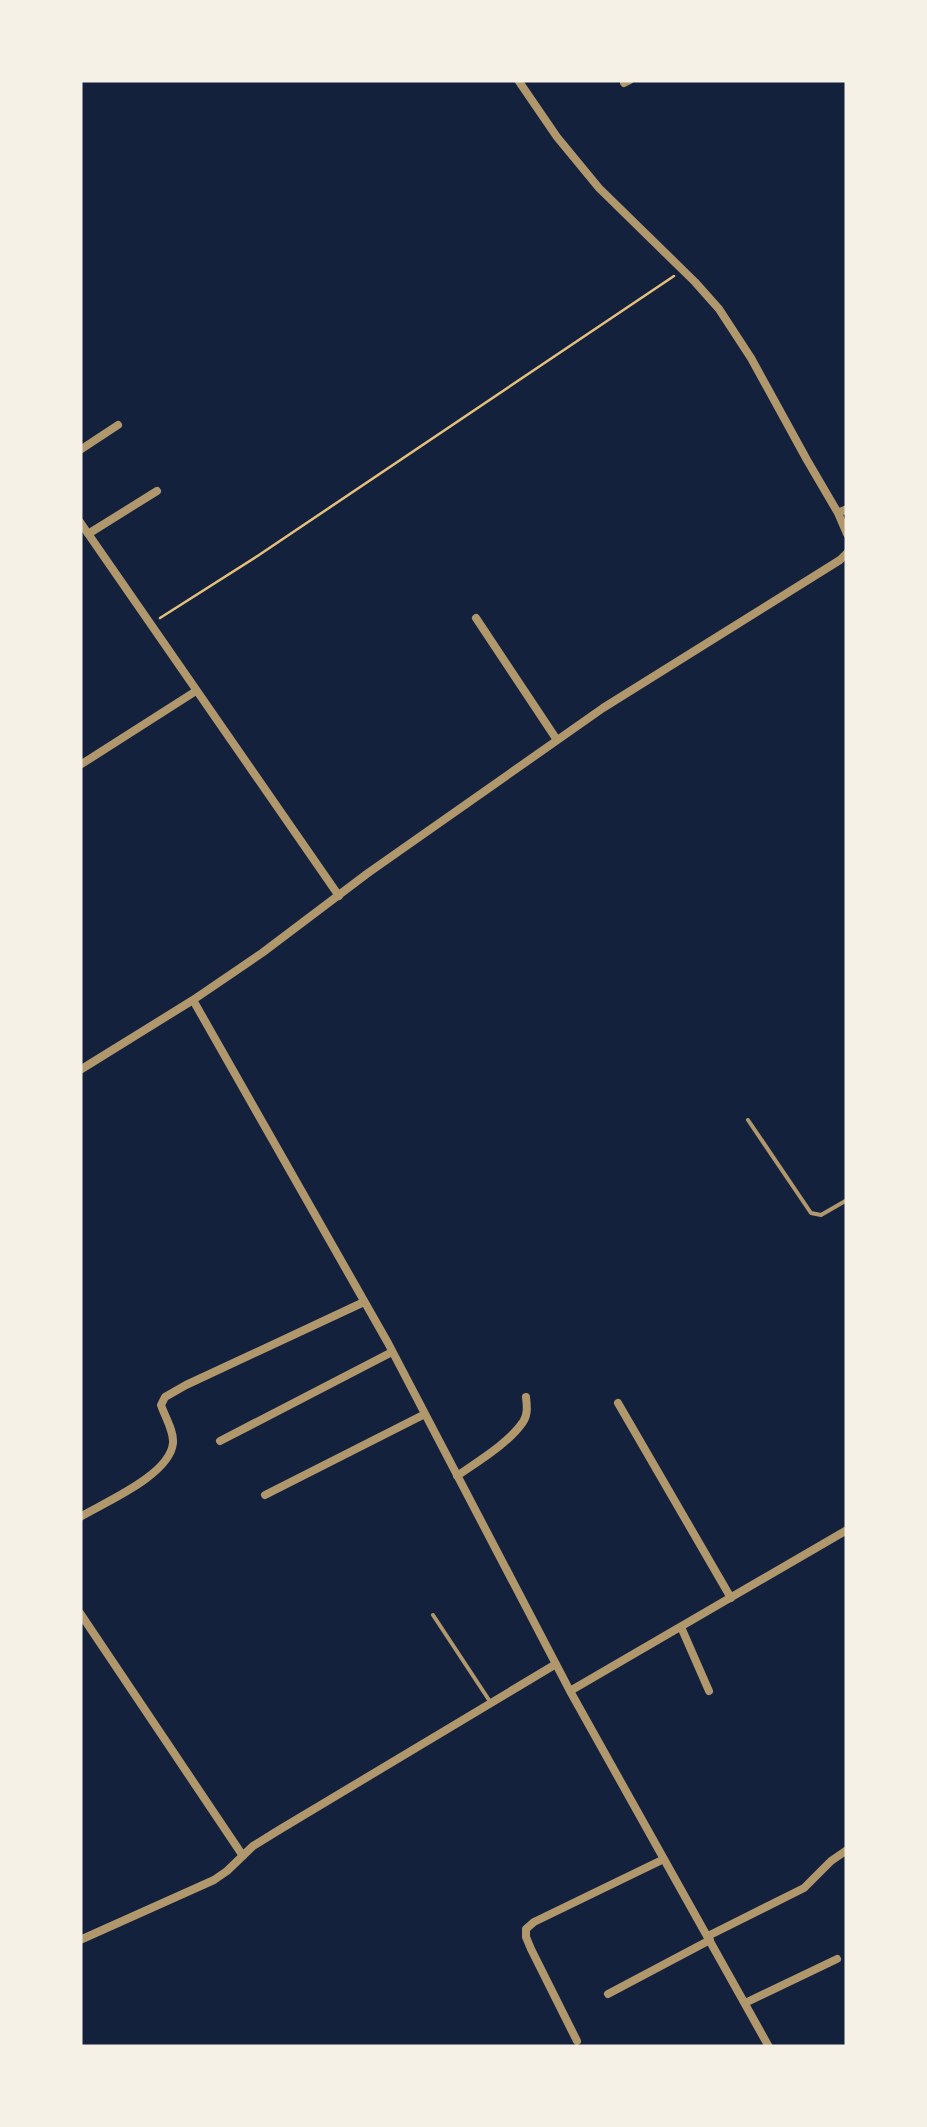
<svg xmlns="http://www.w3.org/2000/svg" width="927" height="2127" font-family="Manrope,sans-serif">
<rect width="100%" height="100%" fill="#14213d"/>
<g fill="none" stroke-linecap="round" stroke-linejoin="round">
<path stroke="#e5c07b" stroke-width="2.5" d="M160,618l99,-63 415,-279"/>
<path stroke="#b1986c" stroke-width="4" d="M748,1120l63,93 10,2 26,-15
M433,1615l58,88"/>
<path stroke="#b1986c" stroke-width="8" d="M518,80l39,57 42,51 96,94 24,27 32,49 56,102 31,53 9,-4
M624,83l6,-3
M80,450l38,-25
M838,513l9,21
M80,522l259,374
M88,534l69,-43
M476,618l81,122
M80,765l116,-74
M193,1000l195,343 182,348 199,356
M80,1070l113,-70 69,-47 106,-80 235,-165 237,-148 7,-7
M618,1403l113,195
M220,1441l172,-89
M457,1476c20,-14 52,-33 66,-54 5,-7 4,-16 3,-25
M265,1495l160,-81
M80,1517c25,-15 90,-42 93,-74 1,-12 -8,-26 -12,-38l4,-8 21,-12 178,-83
M80,1613l163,243
M681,1627l28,64
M570,1691l277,-161
M708,1936l96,-48 27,-27 16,-11
M80,1940l134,-60 13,-9 26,-25 26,-16 277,-166
M608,1994l102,-54
M745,2003l92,-44
M577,2041l-46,-92 -5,-12v-8l8,-7 130,-63"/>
</g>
<rect width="927" height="2127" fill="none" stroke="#f6f1e7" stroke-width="165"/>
</svg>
